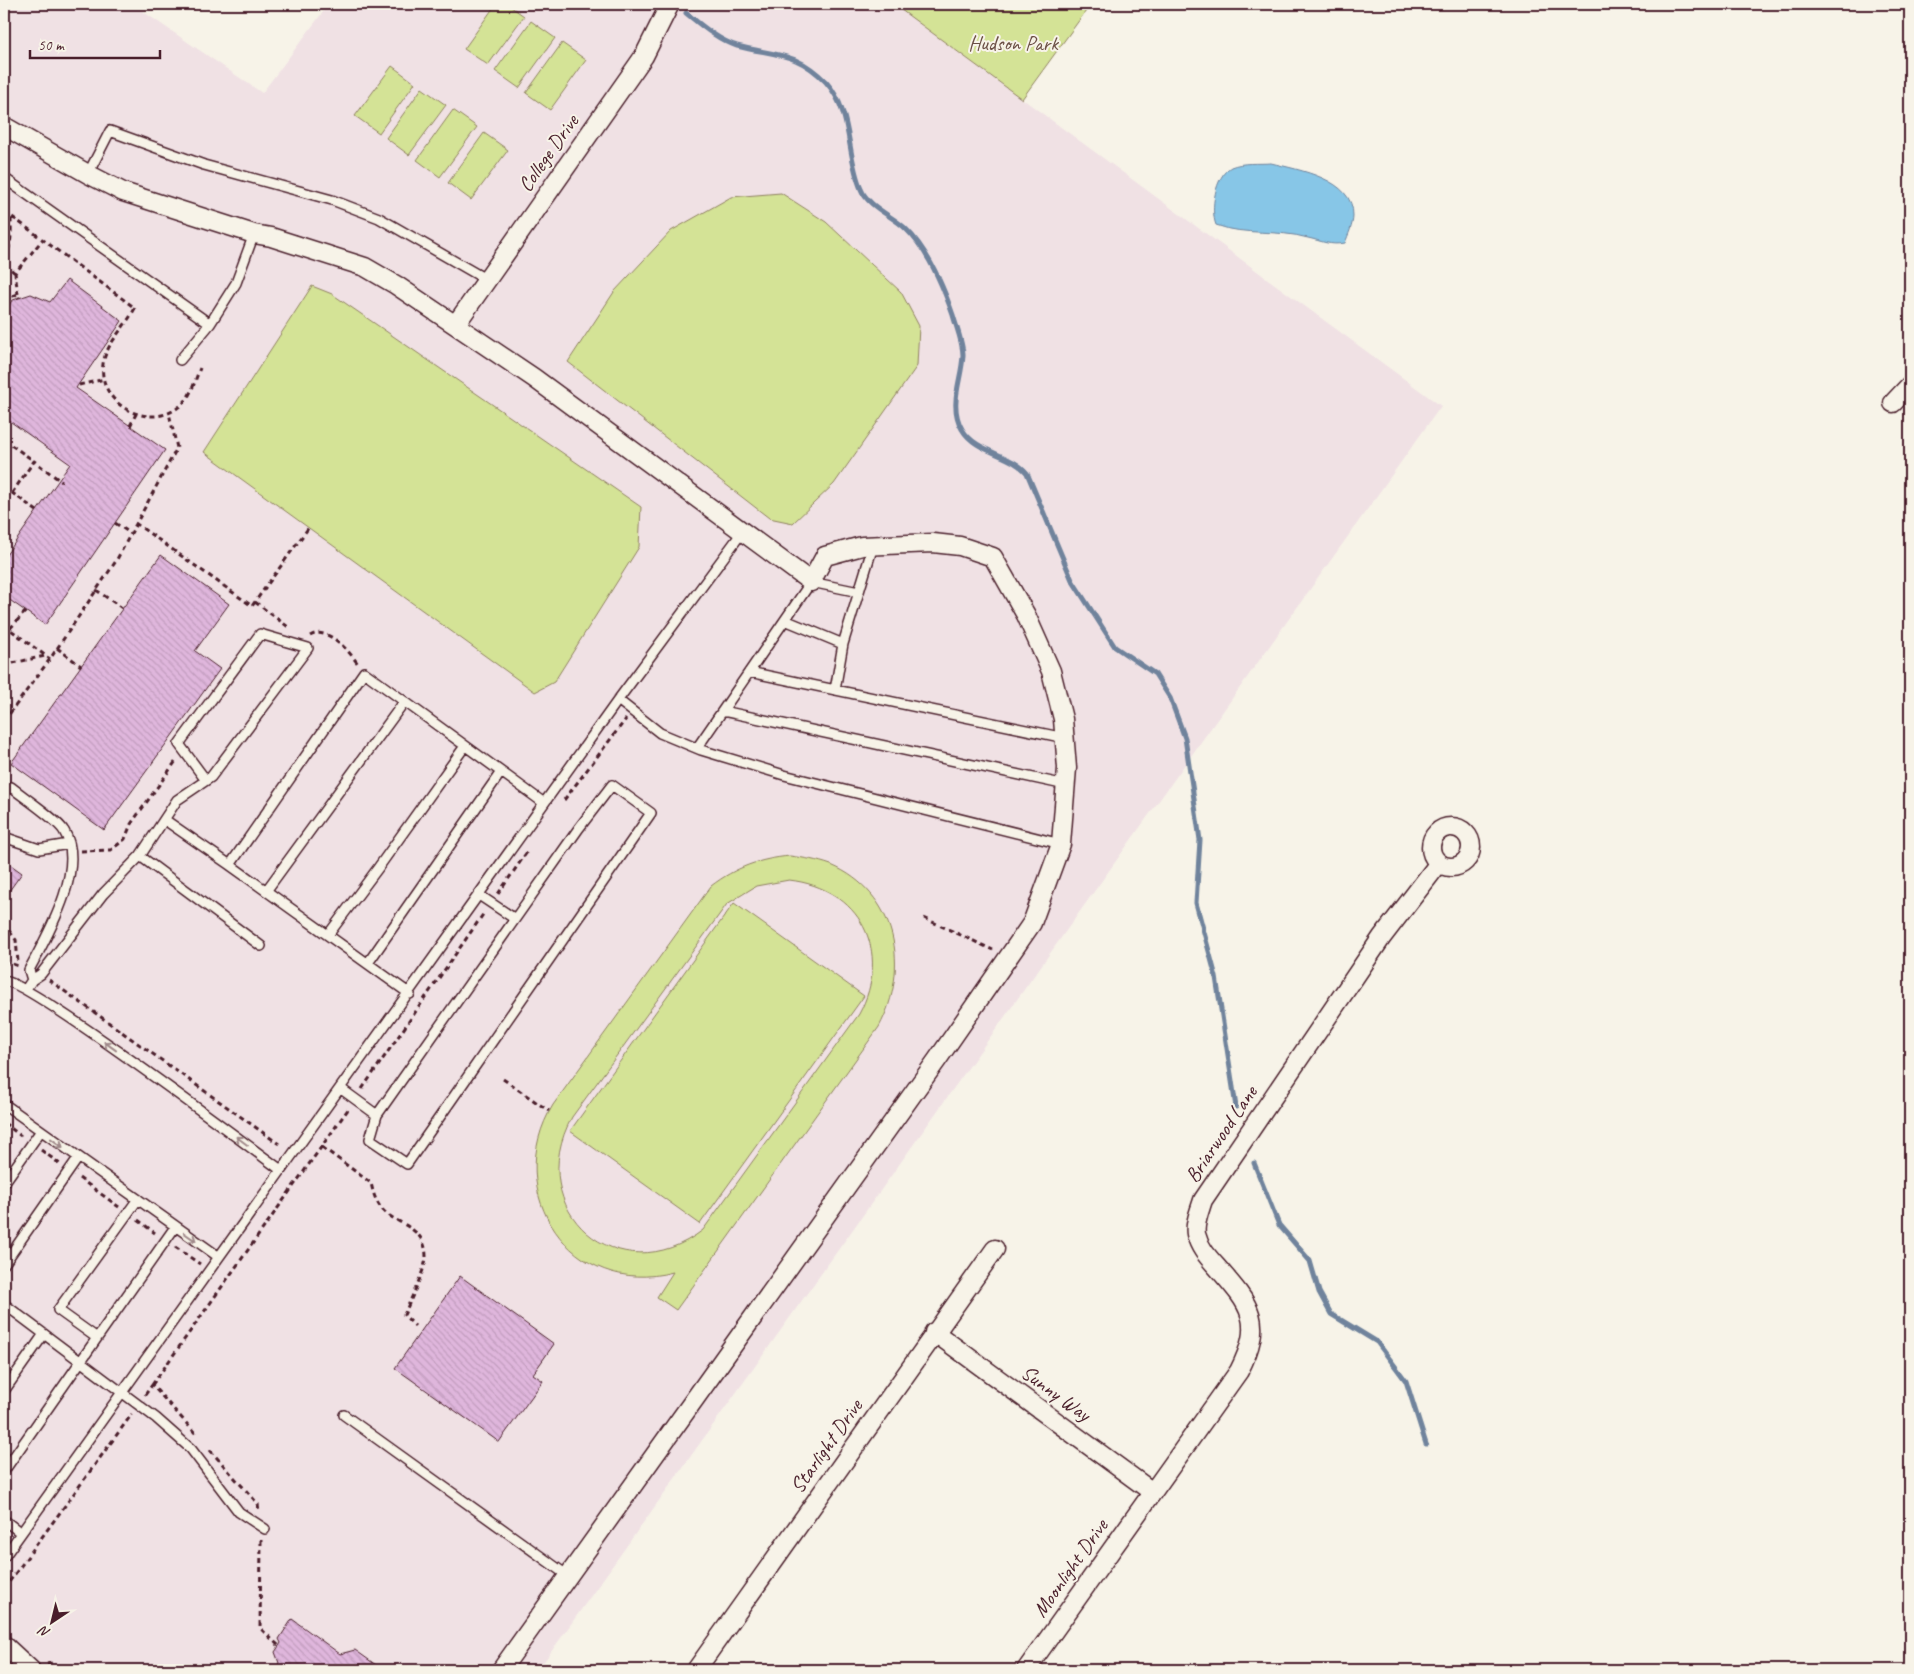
<svg xmlns="http://www.w3.org/2000/svg" width="1914" height="1674" font-family="Caveat,sans-serif">
<defs>
<pattern id="building-back-hatch" width="6" height="6" patternUnits="userSpaceOnUse" patternTransform="scale(1.25)"><rect width="6" height="6" fill="#dfb6dc"/><path d="M-1 5l2 2M0 0l6 6M5-1l2 2" fill="none" stroke="#c19cbd"/></pattern>
</defs>
<rect width="100%" height="100%" fill="#f7f3e8"/>
<filter id="ink" filterUnits="userSpaceOnUse"><feTurbulence type="fractalNoise" baseFrequency=".02" numOctaves="2"/><feDisplacementMap in="SourceGraphic" scale="10" xChannelSelector="R" yChannelSelector="G"/><feConvolveMatrix kernelMatrix="1 2 1 2 8 2 1 2 1" color-interpolation-filters="sRGB"/></filter>
<g filter="url(#ink)">
<path fill="#f0e1e4" d="M4,4h128l130,89 67,-89h564l548,402 -903,1264h-534z"/>
<path fill="#d4e396" stroke="#8f8160" fill-rule="evenodd" d="M496,4h11l17,12 -36,49 -24,-16z
M893,4h198l-69,95z
M531,21l24,17 -36,50 -24,-17z
M562,43l24,17 -36,50 -24,-17z
M392,66l23,17 -36,50 -24,-17z
M422,88l24,17 -37,50 -23,-17z
M453,110l24,17 -37,50 -23,-17z
M484,133l24,17 -37,50 -23,-17z
M781,193l45,29 75,70 18,34 -2,40 -83,118 -41,39 -24,-5 -201,-156 46,-70 57,-61 60,-34z
M312,286l20,8 309,213 -2,40 -85,135 -19,10 -331,-240z
M790,856c14,2 27,4 41,9 66,28 80,103 48,162l-203,283 -19,-13 16,-25c-101,27 -173,-80 -120,-167l158,-219c25,-19 48,-27 79,-30zM789,880c71,8 104,71 70,134l-156,216c-84,65 -182,-20 -131,-113l155,-213 29,-18z
M734,903l130,93 -164,228 -130,-93z"/>
<path fill="#87c6e7" stroke="#6f839c" d="M1271,163c28,7 83,16 82,53 0,9 -5,19 -8,27 -15,3 -23,-2 -37,-5 -31,-9 -63,-2 -92,-13 -6,-15 -1,-49 15,-58 12,-5 27,-3 40,-4z"/>
<g fill="none" stroke-linecap="round" stroke-linejoin="round">
<path stroke="#6f839c" stroke-width="5" d="M686,13c15,12 32,27 51,33 38,10 59,5 89,36 27,30 20,72 35,107 7,18 32,27 45,40 22,21 37,57 47,86 3,11 10,28 10,40 -1,25 -15,50 -1,74 14,24 48,24 65,44l45,107 43,67 40,27 15,24 15,40 15,102 -4,63 20,74 20,130
M1254,1163l25,62 31,36 9,31 12,22 46,28 29,39 20,63"/>
</g>
<path fill="url(#building-back-hatch)" stroke="#4a1f2b" d="M67,280l55,41 -46,67 89,62 -120,175 -41,-29v-38l66,-94 -66,-47v-107l9,-10 18,-6 19,8z
M161,555l68,49 -34,47 25,18 -116,161 -93,-67z
M4,860l18,13 -18,25z
M460,1276l94,68 -21,30 10,7 -44,61 -104,-74z
M292,1619l48,35 15,-4 28,20h-110l6,-7 -4,-11 6,-9 -2,-4z"/>
<g fill="none" stroke-linecap="round" stroke-linejoin="round">
<g stroke="#4a1f2b" stroke-width="12">
<path id="service" d="M88,174l22,-43 94,34 128,35 47,18 108,62
M4,178l206,146 26,-41 18,-49
M180,360l30,-36
M785,620l58,24 -8,46
M843,644l30,-98
M749,672l316,66
M618,700l42,33 41,17 83,25 277,69
M723,711l343,74
M697,748l114,-166 48,10
M4,790l7,-3c11,9 47,33 53,44 23,37 -17,105 -35,139l3,10
M165,820l65,45 134,-193 180,131
M4,837l35,12 30,-5
M140,856l121,90
M230,865l180,129
M266,891l138,-189
M479,895l36,24
M328,935l50,-67 87,-122
M368,963l133,-191
M4,981c24,-1 243,164 277,189
M26,989l6,-9 9,-6 62,-80 37,-38 37,-56 34,-23 97,-129 -48,-14 -81,110 26,35
M340,1088l37,27 202,-287 33,-43 39,28 -244,351 -37,-25 7,-24
M4,1104l215,153
M4,1183l36,-51
M4,1264l74,-106
M4,1304l152,114 35,31 48,63 26,17
M97,1338l78,-111
M4,1391l40,-57
M344,1415l224,161
M4,1471l93,-133 -39,-28 80,-111
M4,1520l17,13
M4,1557l614,-857 125,-169"/>
</g>
<g stroke="#4a1f2b" stroke-width="21">
<path id="minor" d="M4,126l84,48 35,18 131,42 17,3 94,30 31,18 138,93 277,204 14,-26 37,-10 71,-3 27,3 33,11 33,58 25,56 12,48 4,49 -6,76 -29,79 -95,137 -436,610
M456,324l188,-268 26,-52
M1893,403l17,-18
M1431 847a20 20 0 1 1 40 0a20 20 0 1 1-40 0Z
M934,1332l217,159
M4,1645l27,25
M696,1670l299,-421
M1026,1670l213,-299c26,-51 11,-66 -23,-105 -9,-10 -17,-19 -20,-32 -2,-10 4,-24 7,-34l179,-263 57,-74"/>
</g>
<path stroke="#4a1f2b" stroke-width="3" stroke-dasharray="5 4" stroke-linecap="butt" d="M4,258c9,-12 7,-28 7,-42l124,92c-9,19 -29,35 -32,56 -6,44 54,71 83,36 6,-8 10,-22 14,-32
M4,264l11,9
M18,294l-3,-21 28,-34
M4,300l14,-6 1,4
M79,385l26,-6
M130,426l6,-12
M4,440l30,21
M4,487l33,24
M12,493l22,-32 28,21
M115,523l15,10
M135,523l117,83 57,-79
M96,590l26,18
M255,602l36,27
M4,625l46,34
M4,635l22,-24
M310,636c17,-11 39,15 48,28
M57,648l24,18
M4,665l41,-9
M4,721l46,-62 66,-98 61,-113 -8,-35
M564,800l62,-81
M81,851l30,-1 14,-11 6,-15 45,-63
M498,894l29,-42
M924,918l69,32
M4,924l12,16 2,22
M4,962l15,4
M49,980l230,164
M503,1079l46,32
M362,1089l122,-176
M4,1123l17,13
M322,1147l49,36c2,9 4,17 10,25 13,17 45,17 45,49 0,11 -17,46 -22,58l11,11
M41,1150l19,14
M79,1178l40,29
M138,1220l17,13
M175,1247l25,17
M152,1385l197,-277
M145,1395l7,-10 44,49
M210,1450l48,54 1,7
M261,1540l-1,88 19,18
M4,1589l128,-175
M47,1664l5,-1 9,7"/>
<use href="#service" stroke="#f7f3e8" stroke-width="9"/>
<use href="#minor" stroke="#f7f3e8" stroke-width="18"/>
</g>
<defs><path id="oneway-shaft" d="M-6 0H5M1.5-3L5.5 0L1.5 3" fill="none" stroke-width="1.6" stroke-linecap="round" stroke-linejoin="round" transform="scale(1.25)"/></defs>
<g stroke="#a0898a">
<use href="#oneway-shaft" transform="translate(110 1046) rotate(-144)"/>
<use href="#oneway-shaft" transform="translate(242 1141) rotate(-143)"/>
<use href="#oneway-shaft" transform="translate(57 1143) rotate(36)"/>
<use href="#oneway-shaft" transform="translate(190 1237) rotate(35)"/>
</g>
</g>
<g text-anchor="middle" stroke-width="4" stroke-linejoin="round" paint-order="stroke">
<g font-size="21" fill="#6c5046" stroke="#f7f3e8">
<text x="1013" y="50">Hudson Park</text>
</g>
<g font-size="21" fill="#4a1f2b" stroke="#f7f3e8">
<text transform="translate(548 153) rotate(-55)" y="7">College Drive</text>
<text transform="translate(1221 1134) rotate(-56)" y="7">Briarwood Lane</text>
<text transform="translate(1056 1393) rotate(36)" y="7">Sunny Way</text>
<text transform="translate(826 1446) rotate(-55)" y="7">Starlight Drive</text>
<text transform="translate(1070 1568) rotate(-55)" y="7">Moonlight Drive</text>
</g>
</g>
<rect width="1914" height="1674" fill="none" stroke="#f7f3e8" stroke-width="20"/>
<rect x="10" y="10" width="1894" height="1654" fill="none" stroke="#4a1f2b" stroke-width="2" filter="url(#ink)"/>
<g transform="translate(52 1622) rotate(215)" stroke="#f7f3e8" stroke-width="4" paint-order="stroke">
<path d="M0-4L9 19L0 12L-9 19Z" fill="#4a1f2b"/>
<text y="-8" font-size="14" font-weight="bold" text-anchor="middle" fill="#4a1f2b">N</text>
</g>
<path d="M30 50v8h130v-8" fill="none" stroke="#4a1f2b" stroke-width="2.5"/>
<text x="38" y="50" font-size="15" fill="#4a1f2b" stroke="#f7f3e8" stroke-width="4" paint-order="stroke">50 m</text>
</svg>
